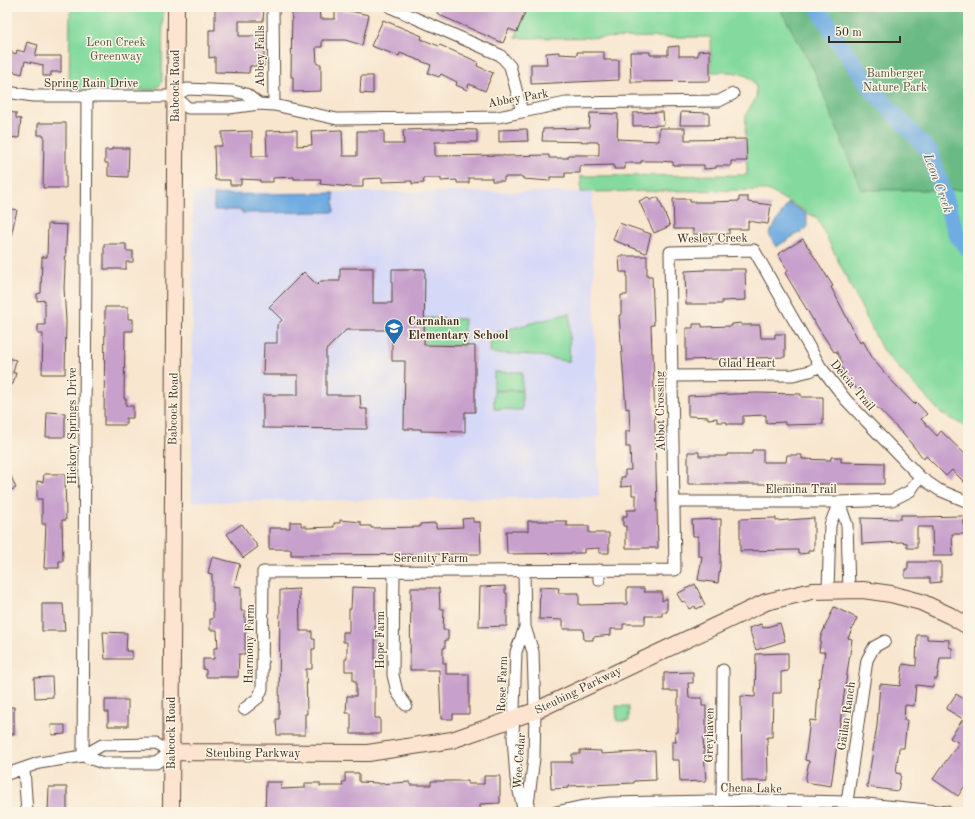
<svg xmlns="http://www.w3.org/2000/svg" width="975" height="819" font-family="'Old Standard TT',serif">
<rect width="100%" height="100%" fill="#fcf5e5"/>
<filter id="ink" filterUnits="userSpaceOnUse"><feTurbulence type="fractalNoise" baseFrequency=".025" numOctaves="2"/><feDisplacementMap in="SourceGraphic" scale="8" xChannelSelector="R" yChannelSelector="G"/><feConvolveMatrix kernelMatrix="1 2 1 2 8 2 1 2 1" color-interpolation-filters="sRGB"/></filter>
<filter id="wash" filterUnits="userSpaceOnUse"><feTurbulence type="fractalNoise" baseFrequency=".012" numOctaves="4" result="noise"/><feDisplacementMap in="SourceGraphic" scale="16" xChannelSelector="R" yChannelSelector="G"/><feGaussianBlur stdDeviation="0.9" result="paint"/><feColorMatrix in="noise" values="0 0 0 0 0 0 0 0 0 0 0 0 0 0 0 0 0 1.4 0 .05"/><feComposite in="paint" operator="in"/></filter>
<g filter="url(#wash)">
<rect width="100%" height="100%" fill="#f8e6cf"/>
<path fill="#d6d8f8" d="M193,192h399l7,305 -407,5z"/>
<path fill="#84da9e" stroke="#60825e" d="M74,7h89l-1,74 -3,5 -7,4h-83l1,-77z
M529,7h439v421l-27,-15 -58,-62 -66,-133 -49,-28 -187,2v-16l166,-1c0,-19 -3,-40 -1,-59 1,-6 8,-12 10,-19 4,-28 -28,-25 -45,-25v-35l-196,1z
M570,313l-1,49 -34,-7 -45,-2 1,-19z
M424,318l40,1v27l-40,-1z
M494,372h28v18h-28z
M494,391h28v19l-28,-1z
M616,706h13v15h-12z"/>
<path fill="#6bba85" stroke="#537252" d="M779,7h189v183h-107l-48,-122z"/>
<path fill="#70ace1" stroke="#566b80" d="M334,193v19l-92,1v-3h-28v-15z
M788,203l19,11v14l-31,19 -7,-13z"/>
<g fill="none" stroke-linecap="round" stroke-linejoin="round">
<path stroke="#70ace1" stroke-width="17" d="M818,7l18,31 39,55 55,59 27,83 11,13"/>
</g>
<g id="blocks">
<path fill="#c7a0cc" d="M215,7h49l-1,14h-24v15h25v30h-14l-1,7 -34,-1v-15l-6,1v-28h6z
M292,7h27l1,12h15v-9l15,1 19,4 -7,30 -17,-5h-23v7h-6l1,17h4v27l-28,1v-15h-2z
M439,7h88l-10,25 -8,-3 -6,14 -66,-29z
M383,20l39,16 -1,3 18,7 1,-1 38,17 -1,4 16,7 -8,18 -16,-7 -2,6 -11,-5 1,-3 -16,-8 -2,3 -11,-4 3,-8 -31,-12 -1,3 -28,-10z
M27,42l11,3 -3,11h26v16h-10v4h-8v-11l-18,-4 -3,13 -15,-4v-19l9,3 1,-4 7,2z
M679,46v10h19v-5l12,-1v31l-79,1 -1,-30h20v3h18v-8z
M559,52v2l18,1v-3h27v8h15v20l-88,4v-20h16l-1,-11z
M361,76h12v18l-13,-1z
M7,112l9,1v5l5,1 -2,19 -12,-1z
M663,112l1,13 -31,1v-13z
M681,112l28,1v12h-29z
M590,113l28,1 -1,25 42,2v-13h26v12l61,-1 1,22h-16v5h-15v2l-12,1v-4h-31v-3l-14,-1h-18v2h-16v6h-11v-4l-34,1v7h-15v4h-15v4l-27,-2v-2h-19v4h-12v-3h-23v5h-12v-3l-16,1v-3h-18l1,5 -12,1v-3l-30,1v-4l-19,1v8h-12l-31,-3 1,-5h-27v-2l-21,1v4h-13v-2l-19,-1v6h-11v-5h-15l-1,-34h8v-14l30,-1v25h15l-1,-25 31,-1v16l15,-1 -1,-14 31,-1 1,26h14v-25h27v13h20l-1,-14 37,-1 37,1v12h-42v14l68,-1 1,1 45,-1v3h19v-3h31v-13l-57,-1 1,-12 46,-1z
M38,123h28v65h-23l1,-53h-6z
M527,129l1,12 -29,1v-12z
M112,148h17l-1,29 -20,-1v-13h-3v-13h7z
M648,197l2,3 8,-3 12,29 -16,7 -15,-32z
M739,197h9v5l23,3 -3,19 -20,-3v8h-19v5h-36v-5h-19l-1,-30h17v3h22l27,-1z
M7,208l10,2 -7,30h-3z
M619,223l32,11 -5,19 -33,-13z
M48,224l19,1 -3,63 2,33 -1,53h-23l1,-40h-5v-9h7v-25l-8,1v-7l4,-1 1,-36h5z
M803,239l30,47 -2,1 29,56 3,-2 10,18 14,17 27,28 2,-2 11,12 -6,5 16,17 4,-5 27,26v29l-16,-16 -6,6 -20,-20 -2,3 -20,-24 -43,-44 -1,2 -14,-17 -6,-11 3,-2 -7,-12 -2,1 -21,-32 -28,-47 3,-2 -10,-17z
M104,244h22v7h7v11h-7v7h-22z
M619,256h28v20h5l2,49h-3l1,28h1l5,195h-32v-22h-3v-10h4v-6h9v-15h-4v-9l-11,1v-10h4v-7h6l-1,-23h-4v-16h4l-1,-23 -3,1 -7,-94h2v-20h6v-23h-7z
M340,268h33v35h19v-34h33l-1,76 51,1v66h-10v20l-44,-1v-2h-17l1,-68h-13v-31h-46l-20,20v45h34l1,14h6v20l-104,-1v-33h35v-20h-35l1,-32h13v-18l5,-5 -13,-13 35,-35 13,13 4,-4h19z
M705,269h40l1,31 -24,1v3h-36l-1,-33 20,-1z
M105,307h23v12h5v12h-8l-1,68h2v7h7v12h-7v7h-22z
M741,323v2h19l1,13h14v-4h10v23l-99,3v-32h7v-4h9v3l30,-1v-2z
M7,358l9,2 -3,13h3l-3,11h-2l-1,2 -3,-1z
M756,393l45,1v3h22v27l-38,1v-3l-19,1v-8l-23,1v8h-16v-2h-10v-4l-9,1v-2l-20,-1v-20z
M47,412l18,1v24h-19z
M752,450h11v12h23l1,-7h15v4l29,1v-3h10v5l43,1v21h-196v-32h11v4h28v-2h25z
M7,467l9,21 -9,4z
M44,474h21l1,46h-4l1,41h-4v7h-15l2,-44h-4v-25h-5v-18l6,1z
M901,515h16v2l47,-1v18h-12l1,22h-20l-1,-29h-15v21h-10v-5l-6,-1 -39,2 -1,-26 40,1z
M473,518v4h7l1,32 -190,1v-6h-22v-21h21v-6h11v4h5v2l28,-1v-4h6v-3l21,2v4h10v2l49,-1v-3l16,-1v5l27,-1 -1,-8z
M776,518v3l38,-3v32h-6v3l-10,1v-4l-58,1v-32z
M721,519l-1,47 -2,17 -20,-3 4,-24h-4v-20h-5l-1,-16z
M528,521h39v5h22v7h20v20h-10v-5l-15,1v4l-77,1 -1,-23h22z
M242,524l16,23 -15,11 -16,-24z
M212,557l28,7 -6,22 7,1v24h4v43h-6l-1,23h-32v-7l-3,-1v-10h11v-11h4l-1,-18h-7v-11h3v-17h-1v-28l-4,-1z
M908,562h33v20l-11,1v-5h-25v-9h3z
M695,584l10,21 -9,4 -1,-3 -6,3 -4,-8 -3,1 -5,-8z
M505,586v7h2v33l-28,1 1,-40z
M352,587l23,1v130h5v16h-29v-21h-5l1,-17h9v-15h-3v-10h-8v-12h2v-17h-4v-10h6v-23h2z
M540,587l19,1 -1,5h21v12l48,-1v-16h17v4h18v9l5,-3v14h-5v4h-17v8h-22v5h-12v6l-18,2v3h-9l-1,-11h-20v-9l-24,-1z
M411,588h28l1,21h4l-1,21h5v10h-3v8h-2v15h3v11h23v40h-16v5h-12l-2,-49h-29z
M299,589l1,42h12v8h3v10h-3v20h-6l1,45h-2v21h-28l-1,-16h3l1,-129z
M42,604h21l2,27h-23z
M834,607l23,11 -9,20 4,1 -21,147 -26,-4 4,-21 -4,-1 5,-40 6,1 3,-43h2l4,-26h-6l2,-16z
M780,623l5,18 -29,9 -7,-22 12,-4 2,4z
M103,632l24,1 -1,18h6v8h-27z
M917,635h10v4l22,1v7l3,1v10h-12l-3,21h-3l-1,8 -17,-2 -2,21 -9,-1 -1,15h3l-3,28h-5l-3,25 5,1 -3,17 -31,-4 10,-61 3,-42 20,2 3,-22 13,2z
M788,653v18l-7,1v21h-8l-1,44h-5l1,44h-26l-1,-85 14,1 1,-43z
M693,672v11h-5l1,15h13v8h4v32h-3l3,43 -26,1 -1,-22h-7v-18h4l-1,-10h3v-41h-14v-18z
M52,677l1,20 -18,1 -1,-20z
M956,694l12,8v79l-10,15 -25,-17 26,-36 -9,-5 13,-19 -17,-10z
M105,700h23v26h-20v-14h-3z
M7,707h7v27h-7z
M51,725h14v9l-13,1z
M580,750l21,1v3l54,-3 1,29 -22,1v2l-65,3v2l-18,1 -1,-27h22v-8h8z
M345,773h14v9l19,1v1l32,-2v3h21v-4h37v3h16v-8h16v27l-20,1v7l-215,1 1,-30h16l-1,7 24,-1v-5h15v3h23l-1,-4h3z
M49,787h18v25h-19z"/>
</g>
</g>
<g filter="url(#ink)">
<use href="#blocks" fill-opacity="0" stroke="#574639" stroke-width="1"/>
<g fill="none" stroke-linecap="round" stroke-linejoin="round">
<g stroke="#574639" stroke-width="13">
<path id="street" d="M273,7l1,98
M390,7l110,48 10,11 12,46
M7,92l26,4h142
M175,96l13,12h41l30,-4 15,1 63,14 102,-1 59,-1 68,-14 153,-2 14,-7
M175,96l12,-7 46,2 13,3 13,10
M673,376l120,-1 17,-4 10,-5
M674,502h165l53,-2 18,-9 10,-14
M839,502l8,23 2,65
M599,570v10
M394,571l-1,104 4,17 9,13
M524,571l1,56 8,25 2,59 -1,47 -7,54
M828,591l2,-66 9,-23
M244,709l14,-11 4,-9 1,-117 412,-2 -5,-318 84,-2 66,116 26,34 74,77 19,13 29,12
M83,756l4,-659
M24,769l3,43
M7,774l32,-11 44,-7 19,-11 54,-1 15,8 -15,11h-53l-20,-7
M722,801l1,-131
M847,802l20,-142 7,-13 11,-6
M524,812l-8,-33 -3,-42 3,-85 9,-25
M556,812l23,-5 31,-4 152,-3 85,2 100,10"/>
</g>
<g stroke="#574639" stroke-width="18">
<path id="secondary" d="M171,752l197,1 84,-13 83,-29 231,-109 46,-11 51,-1 28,4 30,8 30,14 17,10
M171,812l5,-805"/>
</g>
<use href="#street" stroke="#fff" stroke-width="11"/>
<use href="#secondary" stroke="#fde4d0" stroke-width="16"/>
</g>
</g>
<defs>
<g id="school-pin" transform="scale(1)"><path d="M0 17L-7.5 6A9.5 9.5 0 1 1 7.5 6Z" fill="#1f6fb2" stroke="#fcf5e5"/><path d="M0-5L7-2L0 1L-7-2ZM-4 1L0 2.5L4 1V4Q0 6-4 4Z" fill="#fff"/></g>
</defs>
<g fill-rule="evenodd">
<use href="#school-pin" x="394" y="328"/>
</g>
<g text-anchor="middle" stroke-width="3" stroke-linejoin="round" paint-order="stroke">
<g font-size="12" fill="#4d563e" stroke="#fcf5e5">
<text x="116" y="46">Leon Creek<tspan x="116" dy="14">Greenway</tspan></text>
<text x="895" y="77">Bamberger<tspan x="895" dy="14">Nature Park</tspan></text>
</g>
<g font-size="12" fill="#3b2a1e" stroke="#fcf5e5">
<text transform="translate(260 56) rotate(-90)" y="4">Abbey Falls</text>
<text x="91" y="87">Spring Rain Drive</text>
<text transform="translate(175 86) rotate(-90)" y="4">Babcock Road</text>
<text transform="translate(518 98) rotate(-10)" y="4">Abbey Park</text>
<text transform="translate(712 238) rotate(-1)" y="4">Wesley Creek</text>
<text x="747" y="367">Glad Heart</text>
<text transform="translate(853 385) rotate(50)" y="4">Delcia Trail</text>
<text transform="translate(173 409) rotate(-89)" y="4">Babcock Road</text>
<text transform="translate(660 411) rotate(-91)" y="4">Abbot Crossing</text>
<text transform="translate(72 426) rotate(-90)" y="4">Hickory Springs Drive</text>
<text x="801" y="493">Elemina Trail</text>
<text x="431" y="562">Serenity Farm</text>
<text transform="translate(380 640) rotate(-90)" y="4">Hope Farm</text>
<text transform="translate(249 644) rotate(-89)" y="4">Harmony Farm</text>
<text transform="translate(502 684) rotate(-88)" y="4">Rose Farm</text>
<text transform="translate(578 690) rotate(-26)" y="4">Steubing Parkway</text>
<text transform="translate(846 716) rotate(-82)" y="4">Gailan Ranch</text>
<text transform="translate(171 733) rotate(-90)" y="4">Babcock Road</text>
<text transform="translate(709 735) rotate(-89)" y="4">Greyhaven</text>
<text x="253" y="757">Steubing Parkway</text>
<text transform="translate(519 761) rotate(-86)" y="4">Wee Cedar</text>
<text transform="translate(751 788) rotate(1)" y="4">Chena Lake</text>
</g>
<g font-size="12" font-weight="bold" fill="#3b2a1e" stroke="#fcf5e5" text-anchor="start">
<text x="408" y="325">Carnahan<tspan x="408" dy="14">Elementary School</tspan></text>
</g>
<g font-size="13" font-style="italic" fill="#4e5862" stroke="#fcf5e5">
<text transform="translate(939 183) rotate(70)" y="5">Leon Creek</text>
</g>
</g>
<rect width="975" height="819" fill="none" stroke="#fcf5e5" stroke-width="24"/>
<path d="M829 36v6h71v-6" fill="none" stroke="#3b2a1e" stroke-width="2"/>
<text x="835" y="36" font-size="12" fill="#3b2a1e" stroke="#fcf5e5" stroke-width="3" paint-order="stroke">50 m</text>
</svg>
